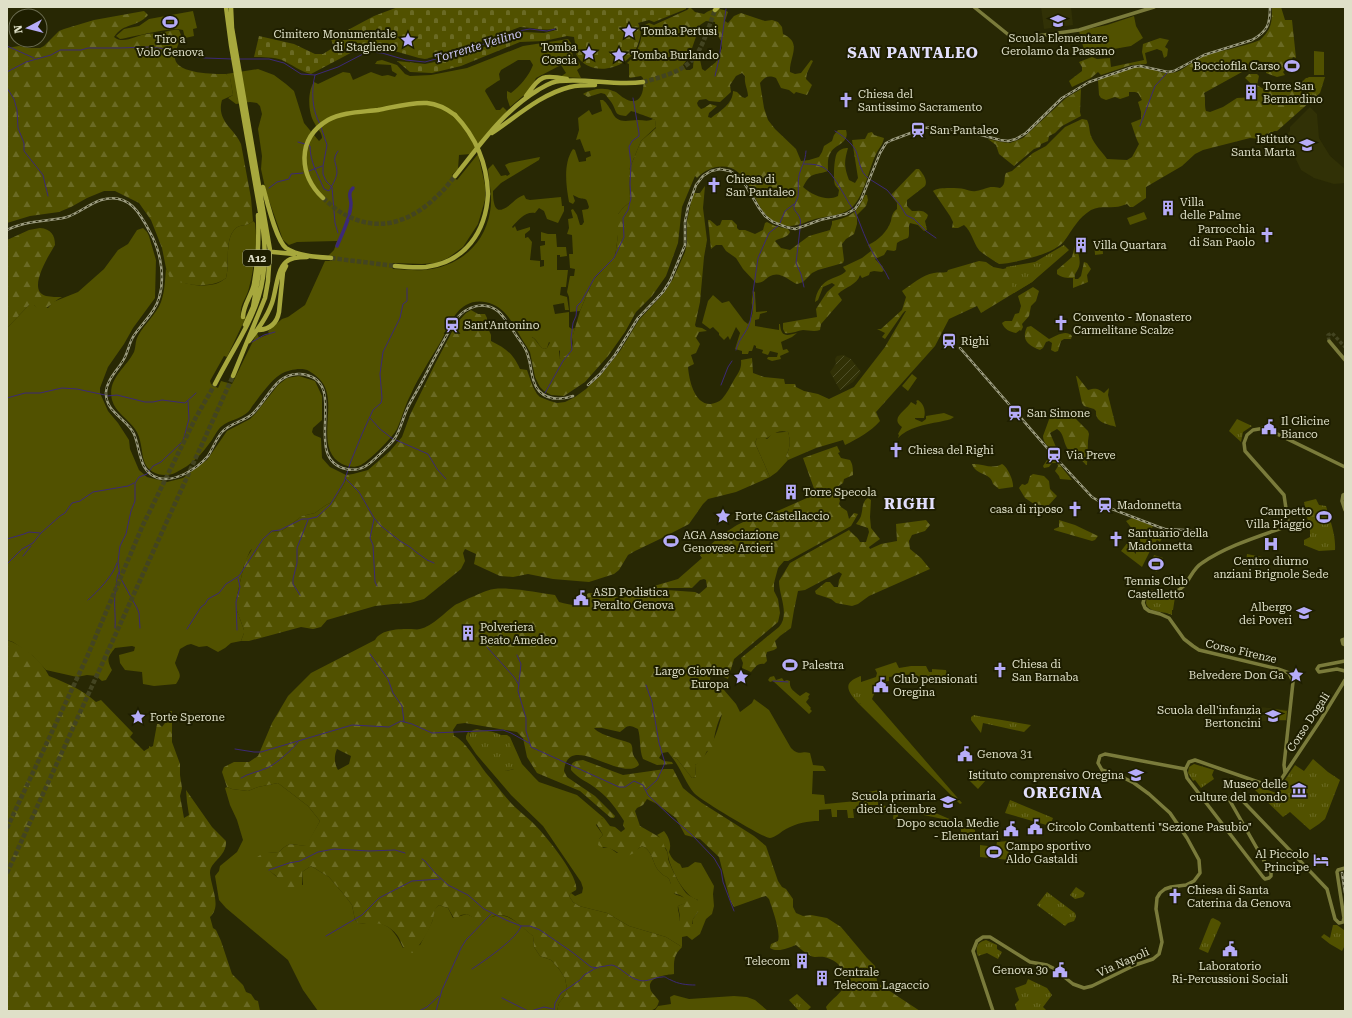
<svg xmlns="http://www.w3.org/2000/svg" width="1352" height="1018" font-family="'Roboto Serif',serif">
<defs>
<pattern id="industrial-furrows" width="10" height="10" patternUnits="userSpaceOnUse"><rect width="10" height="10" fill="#313106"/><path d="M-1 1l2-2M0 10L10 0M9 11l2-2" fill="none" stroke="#4e4f29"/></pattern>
<pattern id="forest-firs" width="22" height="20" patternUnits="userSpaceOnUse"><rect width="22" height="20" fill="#515100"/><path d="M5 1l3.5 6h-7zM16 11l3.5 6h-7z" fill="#6a6a24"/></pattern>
<pattern id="cemetery-stones" width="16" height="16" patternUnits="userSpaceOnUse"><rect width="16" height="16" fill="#515100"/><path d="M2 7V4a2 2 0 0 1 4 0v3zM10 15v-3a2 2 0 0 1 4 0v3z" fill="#6a6a24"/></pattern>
<pattern id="park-tufts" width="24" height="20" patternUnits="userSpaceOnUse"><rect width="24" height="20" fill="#515100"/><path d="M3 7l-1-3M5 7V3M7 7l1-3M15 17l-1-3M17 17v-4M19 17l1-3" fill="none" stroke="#6a6a24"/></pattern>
</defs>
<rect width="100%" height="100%" fill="#282804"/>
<path fill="#313106" d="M1041,7h30l2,18 -29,4z
M1310,107l7,7 2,24 11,18 15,13v14l-11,1 -20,-6 -13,-8 -16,-34 5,-5v-4z
M1259,707l29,3 -1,11h-28z"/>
<path fill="url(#industrial-furrows)" d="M843,355l8,4 10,13 -8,10 -13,8 -10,-18 6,-8 -1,-5 2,-3z"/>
<path fill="#515100" d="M193,11l4,17 -4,1 1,7 -9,2 -2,-8c-10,-4 -50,7 -63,9l-4,-3 8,-7 15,-3 10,-7z
M1134,16l2,10 7,12 -12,8 -46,8 -6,-23 28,-6z
M568,39l3,4 2,16 6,3 2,5 -4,3 4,8 -21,-1 6,-4 -5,-8 -25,13 -6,12 -20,17 -3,-9v-7l4,2c9,-7 18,-17 22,-28l-3,-5h-12l-17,10 -2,4 1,6 -2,1 -12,8 -1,2 11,19h4l3,-3 4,4 -36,43 -12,1 -1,14 -6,6 5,5 21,-26 7,31v15l-7,24 -15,23 -15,11 -12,5 -14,1 -29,-1 -2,2 2,4c10,0 21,2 31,1 34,-3 60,-24 66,-58 3,-15 -1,-29 -2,-43l5,-5 8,12 5,-1 1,1 3,-2 -5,-9 4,-2 31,-6 -1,3 -38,23 -8,8c0,5 0,23 10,18 8,-3 12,-11 21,-14l2,4 4,1 31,-3 1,9h2v5l-6,12 -11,-4 -3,-8 -5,-3 -4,5c-9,-2 -17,7 -23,14l1,1 2,-2 2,5 13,-4v3l-5,4v4l3,-1 4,5 -2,18 10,1v6l4,-1v-6h-3l-1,-14 5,-1v-4h-4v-9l7,2h8l1,13h9l1,9 -7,1v-2h-3v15h11l-2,17h-5l-1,8 7,2 2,13h-4l-1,-7 -11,2 2,9 14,-2v15l3,2 3,-1c-4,12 0,28 -16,31l1,-8 -11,-9 -2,6 -3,1c-6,-3 -6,-9 -12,-12h-5v10c-8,-11 -13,-25 -23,-35 -10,-10 -26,-14 -38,-7 -13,7 -19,26 -26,38 -10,17 -21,33 -29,51 -6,11 -9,24 -14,35 -5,9 -27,31 -36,36 -7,3 -12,2 -19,-1 -26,-14 -8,-51 -16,-74 -2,-8 -10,-15 -17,-19 -7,-4 -21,-1 -28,3 -11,7 -20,21 -28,31 -2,3 -3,5 -5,7 -7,7 -19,8 -26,14 -4,3 -7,9 -10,14 -11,15 -19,24 -37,33 -11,5 -27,1 -31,-12 -3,-10 -2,-22 -9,-32 -7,-10 -20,-17 -23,-29 -5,-21 13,-31 22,-48 2,-5 1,-11 4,-16 6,-12 18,-21 23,-34 4,-11 4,-23 5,-34 5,16 35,20 49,16 4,-1 8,-4 11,-6 4,-14 -2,-40 10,-50 5,-4 11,-1 17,-7l2,2c3,21 -1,45 -6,65 -3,12 -10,16 -8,30l5,-1 -19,40 -3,-1 -14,25 1,3 7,4 3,-7 11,3 25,-51 2,5 10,-4 -1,-3 14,-12 6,-2 17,-12 20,-44h7v-5h-4l6,-6 3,-9 -40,1 -8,3 -6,-5 -17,-48 -5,-23 1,-13 -4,-27 4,-15 -2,-8 -3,-3 -7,-1 -14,2 -8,-6 5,-3 -3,-17 -4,-4 32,-5 16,6 12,9 8,7 10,32 15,18 3,-3c0,-6 -5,-9 -7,-14 -7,-10 -8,-32 -1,-42l4,2 25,-12 7,1 3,7 18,-8 11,4 6,-1 7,2 2,-3 -5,-3 -1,-6 -16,-1 2,-3 5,-1 15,5 8,9 5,2 21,-1 36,-7 56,-22z
M1314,51l10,1v23h-10z
M600,100h3c4,3 5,6 8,10 6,14 13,11 27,10 5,0 10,2 15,-1l2,1 1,7 -15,14 -12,29 1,32 -7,6 -5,6v21l-3,22 -22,23 -13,31 -10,1 -1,-15 -2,-5 3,-16h4l1,-7 -5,-1 -1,-14h4l-1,-19 -5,-1 2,-6 -1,-9 5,-1 -2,-8 2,-1 4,6 3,10h2l2,-3 -2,-12 6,-1 1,-2c-3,-10 -2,-7 -10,-9 -2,-1 -4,-2 -6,-3l2,6 -2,3 -4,-2c-3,-16 -6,-39 4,-53l2,1 4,12 7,-1v-3l5,-2 -1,-5 -5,1 -5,-13 -4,1 3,-10 -1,-12 11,-8 3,5 10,-4z
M1144,212l3,7 -17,6 -3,-7z
M143,228l4,4 2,4 7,24 -1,38 -22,30 -9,16 -16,23 -8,21v5l8,18 10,12 11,17 1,9 9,21 8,7 20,5 16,-4 24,-18 20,-29 23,-12 6,-6 22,-28 9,-7 12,-2 16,5 7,15v24l-9,8 -1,4 2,3 7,3 1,20 8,9 16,8 -1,8 -11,18 -8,4 -11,8 -13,3 -20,15 -12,1 -20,19 -6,14 -8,35v8l8,22v3l-3,8 -10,2 -6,5 -7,4 -11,-6 -8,1 -8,-3 -4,1 -7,4 -5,14c4,11 8,11 1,21l-22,2 -11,-2 -1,-12 -17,-2 -5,-7 -1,-8 15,-4 1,-4 -3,-1 -17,2c-7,9 -9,11 -3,22l-6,10 -4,1 -6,-5 -9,-1 -10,2 -31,-7 -13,-14 -20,-14 -6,-2v-312l22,-23h5l4,3h10l5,-6 25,-10 26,-23 14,-19 10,-6 9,-14z
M1094,239h8l1,15 -8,1z
M753,291l2,1c0,7 1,13 1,20l11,-1v1l-7,2 -1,5 -4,1v6l24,4v-6h1c1,13 6,12 17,9l-5,4 -11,5 2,8 4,-1 2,3 -9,4 1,3 -9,2 -5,-2 1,-2h9l1,-4 -8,-2 -2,4 -6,-2 1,-3 -7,-2v-2l-2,-1 -2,6h-3l-1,3h-6v-3l-7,-2 5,-16 -4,-6 -6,13 -2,-4 -4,4 -5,-5v-2l-6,-6 -3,2 -8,-6 6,-22 5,-6 9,8 7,-2 15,20 4,3c5,-9 5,-10 4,-19 -1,-4 1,-10 1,-14z
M912,374l5,4 -9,13 -6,-5z
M918,400c6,4 8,11 6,18h-9v1l7,3 4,-3v-3l18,-3 10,4c-5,4 -9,3 -15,5 -13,2 -32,6 -41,16l1,-3 -1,-1 4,-7c-13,-9 5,-17 9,-25l5,3 1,-3 -1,-1z
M784,432h4c3,9 2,16 -2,24l2,4 -11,12 -7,5 -15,-34 2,-5 10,1 6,-6z
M1132,518l21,8 -2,4 11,8 -2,4 -3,-2 -5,7 -10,20 -21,-16 7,-9 3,9h2l3,3v-4h5v-3h1l-4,-14 -3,-2 1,-3 -1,-1 -2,3 -7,-9z
M1247,554l15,3 -2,7 -14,-3z
M1154,555l9,3 -6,14 -8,-3z
M896,662l3,6 12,-2h15l3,6h3v-3l14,1 1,6 -34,5v-7l-24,3v4l-10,1 -3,2 -1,8 -3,7 90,104 -2,1 -101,-100 2,-1v-21l15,-5 1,-4 -2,-4z
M774,676l2,4 6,-2 2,3 3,-1 3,1c-1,8 4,10 10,15l6,-4 4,2 -2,3 1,1 -3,4 5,6 -1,1 2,2 -3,3 -36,-33 -3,1 -2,-2 2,-3z
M710,684l14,6 12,14 4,8 12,-9 2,-4 15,11 22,38c9,9 10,2 19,5l3,12 10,1 3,5h-13l-1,23 12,1 1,9 42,-4 1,-8 11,-2v9h-4l3,3v3l53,6 44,19v2l-2,2 -12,-2v-7l-18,-2v-4l-44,-9 -2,10 -4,-1 1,-9 -15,-3 -1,-2h-11v3l-14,1 1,9h-6l-1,-8h-10v7h-5l-1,-8 -12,1v11c-11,0 -22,2 -33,8 -4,2 -10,8 -16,9 -5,1 -71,-39 -76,-45 -9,-11 -13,-25 -23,-37l6,3 15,19 4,-1 -1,-12c15,-10 23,-34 27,-51 1,-7 0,-15 0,-22z
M1274,709l13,2 -1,9h-11z
M468,732l2,1 -1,3 37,35 8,-2c-2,-13 -2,-26 -13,-34h6l3,2 12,27 12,13 5,5 38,13 27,23h-2l-6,7 7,10 -4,4 4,9h7l7,5 19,-3 6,-4c12,5 10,20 19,27 2,3 6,3 8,6l2,5v6c1,1 2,3 4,4 5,3 10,1 11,9l-8,3c-1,5 3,9 1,15l14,3v-5l5,-7v-12c-14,-4 -25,-27 -29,-40 -1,-3 -1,-7 -2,-9 -2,-6 -2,-1 -4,-6 -2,-4 -1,-7 -6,-10l7,-4c5,6 8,14 5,21 3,7 5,9 11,12l2,4 6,-1 7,-5 6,1 13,23 -1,8 1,12 -2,8 -6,5 -6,15 -8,6 -5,-4 -5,1v10l-16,-10 -37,-11 -22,-13 -28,-7 -6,-4 -4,-6 2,-3 4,3 7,-3 1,-5 -2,-6 -38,-56 -32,-31 -35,-41 -10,-15v-3z
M278,783l30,23 12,15 -13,24c-16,2 -15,-6 -28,7l-11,1 2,18 8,7 25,7 -1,-13 9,-6 18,11 17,20 6,8 3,15 4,4c25,-4 33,1 44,24l17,-3 12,-23 3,-13 4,-4 9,3 5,10 14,-4c18,10 15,4 33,1 14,2 22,12 33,21l1,11 6,9 11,4 8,9 6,9 2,11 -1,5 -7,9 -2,8h-239l-15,-21 -15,-30 -62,-52 -7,-8 -4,-24 4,-5 1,-5 17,-14 6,-12 -6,-20 -7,-15 -5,-17 2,-1 5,2 16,2 10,-4z
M1008,841l1,19 -29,-3v-12l16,2 1,-5z
M674,995l15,4 45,-3 13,1 8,3 13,11h-121l8,-1 3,-4 13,-2 -1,-7z"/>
<path fill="url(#forest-firs)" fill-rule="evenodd" d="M690,7l5,5 9,2c7,-5 16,-7 24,-2l-3,9 3,2 6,-7 7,-3 24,8 7,-1 6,2 4,5 1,7c20,9 6,23 7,38l5,2 6,-1 10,-13 2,1 -6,12 -1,6 6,6 -5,10 -11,-3 -2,2 -5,-4 -8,-2 -5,-10c-8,-3 -11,-1 -16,5l4,25 4,12 7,9 21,20 5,12 8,-1 10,-3 3,-5 2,-6 8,-5 2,-6 4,-5h8c4,13 -10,14 -15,22 -4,5 -3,13 -3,19 -14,5 -17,0 -25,16 9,8 24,15 35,9l1,-6c-1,-2 -3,-3 -4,-5 -2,-5 -1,-27 2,-32 3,-4 7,-5 11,-5 -4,14 -4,18 1,32l6,3 3,-5 -6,-38 13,-1 3,-6 4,-1 2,3 10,3c-1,6 -4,9 -7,14 -8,15 -13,47 -27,57 -9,7 -24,7 -35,10 -9,3 -17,7 -26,7 -6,0 -12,-3 -17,-6 -19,-13 -19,-43 -41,-52 -13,-4 -25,1 -34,10l-2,-2 -13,31 -4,36 -12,33 -14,20 -16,16 -11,20 -17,24 -23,26 -21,14 -13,-1 -7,-4 -4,-4 -5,-10 -5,-25 -3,-5v-10l2,-1c8,2 8,9 15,13l3,-1 5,-9h3l4,4v16l8,-4 5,-8 1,-5v-7l7,-24 13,-31 22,-23 3,-22v-21l5,-6 7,-6 -1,-32 12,-29 15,-13 -1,-8c-5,-3 -7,-3 -12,-5 -5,-1 -6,-3 -12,-4l-5,5c-11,-1 -9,-3 -13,-11 -2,-4 -6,-8 -8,-11l-4,-1 -13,4 -5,-3c8,-5 21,-7 30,-3 5,1 7,5 11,7 16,10 21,-6 19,-20l-2,-2 -11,2 -1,-1v-13l-2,-1c12,-10 14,-22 16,-37l6,-3 5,2 33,-15zM706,21l9,1 1,10 5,9 1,7 -6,14 -11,9 -3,-2 -3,-14 -2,-1h-3l-1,14 -3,2h-4l-3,-5 6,-8 11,-32zM742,73l3,3c-1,8 3,14 3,20l-3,2 -3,-1 -5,-5 -4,-1c0,13 -13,20 -22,27l-3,-1 1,-4 8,-7 -7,-2 -6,4 -3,1 -3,-3 -1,-3 2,-3 7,-1 3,2 11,1 11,-10 -1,-7 6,-9z
M1272,7h9l4,13h7l4,38 -3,-1 -3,7 -7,8 2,3 -8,2 -11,-4 1,-10 -14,-3 -3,10 -8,2 -38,21c2,7 0,12 2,18l4,1 13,-5 14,-9 18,-1 1,-7c-3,-5 -7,-8 -11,-12l4,-4h8l2,2 -2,9 8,5h6l5,2 10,-3 6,1 6,-4 8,-8 19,-1 -5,16 -43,38h-3l-3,3 -10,5 -11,-1 -47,12 -8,4 -13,12 -36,21v11l-13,9h-3l-3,-3c-4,1 -8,3 -12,3 -8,1 -16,-1 -24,3 -13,8 -18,19 -26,30 -9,14 -50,23 -66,24 -3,-2 -19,-12 -20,-14 -6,-8 -7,-18 -15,-25l-6,3h-6l1,-6 -3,-6 -17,-25c5,-4 24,-3 31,-2 4,1 8,3 12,2 11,-2 12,-6 24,-3 7,-4 3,-10 6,-15l6,-2 21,-18 13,-7 19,-19 17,-8 5,1c3,6 2,11 4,16 3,8 11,16 16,23l20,1 5,-3 7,-13c-4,-8 -5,-13 -8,-21l10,-4v-7l-3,-10 4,-2 -4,-7 -3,-1h-6v4l-9,3 -5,-2 -9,3 -5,-2 -2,-3 -1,-15c13,-5 30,-15 44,-13 10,1 20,8 30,6 11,-1 19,-12 29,-16 19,-7 40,-9 59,-17 12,-11 12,-18 12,-33z
M144,11l4,4c-11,13 -24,7 -34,22 10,8 22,-2 33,-3 4,-1 9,0 13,-1 7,-1 12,-4 19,-3l2,5c-1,8 -7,16 -6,24 3,15 39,15 51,15l4,3 3,18 -11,5c-6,21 12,28 19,44l10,54 2,23c-6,6 -12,3 -17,7 -12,10 -6,36 -10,50 -14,11 -41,8 -56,0l-4,-10 -4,-20 -11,-28 -12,-17 -24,-12h-11l-17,7 -16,9 -12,5 -29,4 -23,7v-175l12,-2 10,2h11l4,-2 15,-15 5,-2 30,-9z
M1160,38l9,2 -4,7 3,2 -1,7 -3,2 -2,-7 -5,-2 -12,4 2,10 -1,1 -15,1 -30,10 -3,-3 -7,6 -19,9 -3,-6 13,-10v-4l-3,-5 13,-5 5,2 13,-1 1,9 33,-7 -2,-8 1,-8z
M1081,89l-1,23 1,4 -19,10 -7,7 -6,3 -1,5 -7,3 -1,3 -6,2 -20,17 -15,-12 -3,-9 -8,-6 13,3 9,1 13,-5 43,-40z
M916,169h3c4,5 9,11 6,17l-18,14v6l5,5c6,0 11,-2 16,4l-1,3 -2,3 2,9 -3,1 -6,-6 -8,-2 -1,3c0,17 1,9 -12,17l-1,7 -2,1 -7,-1 -3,5 -9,4 7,7 2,4 -2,2 -8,-1 -4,1 -1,3 -7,3 -2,-3c-3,10 -15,12 -22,19l4,6 -21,24 -1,6c-6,2 -12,0 -17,0 -6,1 -12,4 -18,3l-2,-4v-6l34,-6 -1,-8 11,-17 8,-7 -3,-2 -9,4 -5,13 -3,2c1,-10 7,-20 16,-23 6,-3 10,-3 15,-8l-3,-4 19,-9 9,-7 -3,-6c11,-5 19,-13 23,-24 1,-5 1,-8 6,-12v-6l-6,-8z
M705,186l-2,22 4,32 -3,17 -4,45 -5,23 1,2 6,1 5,3 -8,1 -3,6 4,6 -4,9 -5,2 3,9 -6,3c1,12 6,38 23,37 4,-1 8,-2 11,-5 5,-6 8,-12 12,-19 4,-7 8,-11 7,-20l11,-2 1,15 11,4 20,2 1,5h10l1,3 8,4 14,3 11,5 25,-12 31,-40 21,-36h-1l-2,2 -18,26 -3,-2 3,-4 -8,-4h4l21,-19 4,-13 -4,-6c9,-6 20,-16 32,-18 4,-1 8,0 13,-1l1,-2 31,-9 7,1 7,5 10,2 8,-2 36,1 -15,14 -51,31 -4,-7 -28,13 -14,27 -59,66 4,9c-10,11 -21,17 -35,24l-2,-5 -27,8 -28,12 -2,-4c4,-8 5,-15 2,-24 -13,-3 -15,4 -25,8l-6,-2 -2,5 15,34 -34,15 -28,7 -5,5 -14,20 -27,14 -27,13 -7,4 -9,15 -5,4 -25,8 -36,-3 -25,-5 -15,3 -13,-1 -26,-12 2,-10 -11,-5 -2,4 2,8 -4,8 -37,30 -14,4 -17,1 -18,2 -48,14 -6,7 -8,2 -12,-2 -52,14h-8l3,-8v-3l-8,-22v-8l9,-39 7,-12 -1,-4 19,-13 12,-1 20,-15 13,-3 11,-8 8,-4 11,-18 1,-8 7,-1 15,-4 22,-19 12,-14 8,-22 25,-51 21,-40 10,-11 5,-3 7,4h7l2,4v8l4,9v6c14,7 22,12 29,28l7,1 6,17 4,7 3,3 10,4 7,2 8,-1 10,-5 11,-8 15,-14 19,-24 19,-31 25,-27 9,-14 12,-27 2,-9v-22l6,-28h7z
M865,195h2l1,5 -2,6 -9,9v9l-3,10 -8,5 -4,5 2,16 -1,3 -25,7 -6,3 -9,9 -6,2c-7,-3 -16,-12 -24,-9 -8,2 -6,7 -17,8l-13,-14 -7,-11 -10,-7 -4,-6h-6l-5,4 -3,-29h2l7,6 3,-1 2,-5h10l5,5v3l2,2h6l10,4 8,-4 2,-7 2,-1 8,4 13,3 2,3c-3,7 -10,5 -15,9l6,7 9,2 19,-14 21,-6 2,-6v-3c19,-4 25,-8 33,-26z
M40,228c11,1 15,7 15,17 -6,10 -29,46 -9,51 5,1 11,1 16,1 -8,4 -13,10 -21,15l-7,-7h-5l-22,23v-88l22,-10z
M1075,245c3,6 7,17 3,24 -2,4 -4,5 -3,10h3l3,-3 3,-14 3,1 4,6 -4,6 1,7 -15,6v-10c-6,0 -11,0 -16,-4v-4l15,-13z
M1033,287l6,4 -3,10 -5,5 -2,10 -7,8 1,3 -2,4 -1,-1 -4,3c-6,-1 -12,-4 -14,-10l3,-2h7l3,-7 4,-1 2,-7 -3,-10z
M1031,326l18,13c7,-3 17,-10 23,-3l-1,3h-7l-3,2 -3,10 -3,1 -4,-2 1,-7 -3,-2 -3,1 -3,6 -3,2c-12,-5 -19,-10 -13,-23z
M1076,376h1l11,14c8,-2 9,-2 16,3l5,-5 -1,7 8,32c-9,-3 -21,-4 -20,-16l-2,-2 -10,-3 -2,-3z
M1051,414l12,4 11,-1 14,14 1,3 -1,7 -1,24h-1c-5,-7 -14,-10 -19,-17 -4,-7 -3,-15 -10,-19l-7,4 6,14 -2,2c-6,-1 -11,-7 -11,-13z
M837,446l3,6 -2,1 3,5 9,2c3,5 3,9 3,15l-9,4 -1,4 -6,4 -1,4 5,6 -2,7 2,3 6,4 2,8 5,-6 4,1 -7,12 -63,35h-4l-6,7 -4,15v8l4,8 2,14 -2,9 -44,37 -6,20 -12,-6 -5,2c-5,16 9,10 14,22 1,4 0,9 0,13 -7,7 -13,31 -11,40l-7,1 -2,4 -1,5 -9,5 1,12 -4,1 -15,-19 -6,-3 -3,-4 -6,1 -3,5 5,3 8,1 1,2 -16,1 -14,-6c-4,-10 -2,-20 -5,-30 -11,-6 -11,-2 -18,3l-18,-4h-8c7,9 36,13 37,16 2,3 1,7 2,10 1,4 5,6 6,11 -18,18 -71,-35 -75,6l3,6 28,19 20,20 -1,2h-3l-31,-27 -43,-18 -10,-16 -4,-19 -6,-6 -52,-9 -8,1 -4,6 1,6c9,2 25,28 32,37 10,11 19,25 30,35 5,5 11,9 16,14 11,10 48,55 44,68l-5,3 -2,3 4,6 6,4 28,7 22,13 37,11 16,10c-9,9 -8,14 -8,27 -9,1 -29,3 -23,17 2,3 6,7 8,10 -2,8 -5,9 -12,10h-90l2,-8 7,-9 1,-5 -2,-11 -6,-9 -8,-9 -11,-4 -6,-9 -1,-11c-10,-7 -21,-22 -34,-21 -3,0 -6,1 -9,3 -10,5 -14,1 -23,-4l-6,1 -6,5 -7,-12 -9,-3c-6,5 -4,10 -7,17 -4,11 -12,23 -19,31 -12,-2 -10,-10 -16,-18 -10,-13 -24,-13 -38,-11l-4,-4 -3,-15 -6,-8 -17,-20 -18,-11 -9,6c0,9 1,15 -3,23 -16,4 -15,-12 -24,-20 -6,-5 -13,-8 -19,-13l-1,-3c7,-7 14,-6 24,-7 13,-13 12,-5 27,-7l14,-24 -12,-15 -30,-23 -20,4 -10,4 -16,-2 -5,-2 -5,-15 2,-5 10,-5h15l9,-6 14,-33 16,-27 23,-23 64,-33c6,-11 24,-11 36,-11 3,0 6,1 9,0 13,-3 25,-17 35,-24 6,-3 33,-16 39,-16 18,-2 44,4 61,6l4,7c9,2 19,6 28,2v-10l2,-1 16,1 14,4 25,-3 8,-3 14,-2 29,2 4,2 8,-7 -1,-7 -2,-1 -4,1 -8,8h-36l-2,-2 24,-7 24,-21 -2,-3 20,-19 17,-11 19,-9 17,-3 43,-19 -13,-36zM337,749l14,7 -2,8 -11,6c-4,-7 -4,-14 -1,-21z
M1051,454l21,26 -12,-1 -1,-3 -4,-5 3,-5 -1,-3h-5l-3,4 -5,1 -1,-2z
M972,464c11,-1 19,6 30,0 5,2 12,17 11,23l-14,2 -6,-5c-2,-12 -17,-8 -21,-20z
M1033,474l11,2 5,5 1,8 7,7 -9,10 -14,-2 -9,-6 -6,-10 3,-4 3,1 3,-2 2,-7z
M868,498l3,2 -1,17 1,11 9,11 -11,8 1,2 11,-5 16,-3 -1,-17 30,-4 4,5 -5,6 -13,4 -3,6 1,8 11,9 9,11 -61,27 -11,8 -6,2 -16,-3 -5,-4 -15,-5 -1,-3 11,-9h4l4,5h4l1,-7 3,-6 -3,-2 -34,18 -7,1 -4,19 -3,18 -11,8 -5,5 2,7 -3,2 -7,2 -1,3 1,6 -3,3c-7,-1 -9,4 -13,8l-9,-4 1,-5 -2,-5 38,-31c11,-13 0,-31 0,-46l11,-18 59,-33c3,4 9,7 11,12h6l3,-10 -1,-4 -12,-4c2,-3 4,-5 5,-8 2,-7 1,-15 7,-18z
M1059,520l16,5 23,11 -3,4 -3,1 -38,-11v-1l5,-2z
M7,640c17,6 34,20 42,36 17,7 33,13 47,26l5,-2 32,33 -3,4 14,14 5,-3v-2l2,1 2,-1 4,-22h2l3,3 3,-4 1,-7 4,-5h2v31l8,22v11l2,13 -2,8 4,22 5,-3 -2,-13 -1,-12 26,37 14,14c1,16 -16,20 -16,32 1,14 12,34 0,44l3,11 3,2 5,11 11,33 11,11 3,7 5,2 4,6 3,1 2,10h-253z
M583,760l40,15 42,-6h8l10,19 6,5 13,10 52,33 12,10 12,35 4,6 4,2 7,10v8l3,6 7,3 8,-1 16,3 14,9 26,31 8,8 2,15 2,3 41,27 -93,-1 -1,-3c6,-8 15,-14 21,-23 -4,-15 -7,-23 -23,-27 -4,-1 -9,1 -13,-1 -5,-2 -10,-7 -15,-11 -8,3 -18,8 -26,3l1,-4 7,-3c3,-9 -6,-33 -9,-42l-3,-3 -4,1 -28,10 -4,-7 -11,-43 -19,-18 -15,-4 -9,-17 -19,-14 -10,-5 -4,6 -6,3 -2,3 5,15 21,12c2,5 3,7 5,12 2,2 2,6 2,9 4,11 11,25 18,34 5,5 12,5 15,11l-1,5 -7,10 -1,7 -5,5h-4l-5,-4 2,-11 -2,-10 7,-3c0,-9 -8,-8 -14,-11v-8l-2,-5c-2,-3 -6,-3 -8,-6 -9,-7 -7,-22 -19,-27l-3,2 -5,5 -11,5c-2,-4 -10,-9 -15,-10 -4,-1 -6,0 -10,-3l1,-6 4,-4 -8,-14 1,-2 8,-1 6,8 5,1 6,5 4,-3 -2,-4 1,-4c-7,-11 -15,-23 -26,-31 -9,-8 -20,-11 -27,-20 -1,-9 5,-9 12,-10z"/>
<path fill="url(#cemetery-stones)" d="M398,7h288v2l-32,13 -5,-2 -11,3c4,7 3,13 0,21 -8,26 -49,35 -62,10l3,-3 -3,-2 -2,-12 -7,-1 -23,5 -24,1 -59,24 -29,7 -22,-1 -13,-11 28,3 33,-7 65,-25 21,1 13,-3 -1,-2c-12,4 -23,-1 -36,-1l-64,24 -31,8 -6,-1 -21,-6 -31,-5 -7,1 -49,26c-12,-3 -18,-9 -29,-14 -8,-3 -19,-3 -28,-3l5,-21 35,8 21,10h8l8,-5 2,-4 -2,-6 43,-23z"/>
<path fill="url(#park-tufts)" d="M1309,77h15l-5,14 -8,5 -4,-2 -5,-9 4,-6z
M1064,245l5,5 -37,32 -18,11 -8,-26 29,-5z
M1237,419l15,7 -9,6 -2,10 -12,-11z
M1316,499l3,6 7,1c4,14 10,29 9,44l-16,1 -15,-6v-5l6,-3v-6l-6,-29z
M1151,595l24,2 -2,13h-1v5c-7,-4 -24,-2 -26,-12 0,-4 2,-6 5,-8z
M861,676v27l-2,1c-11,-12 -18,-21 2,-28z
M974,715l4,1 53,9 -7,7 -41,-9 -2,10 -10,-13v-3z
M477,729c7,2 17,2 24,6 12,5 13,23 13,34l-8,2 -8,-3 -28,-29c-1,-5 0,-9 7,-10z
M1313,759l15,13 12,8 -15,39 -6,5 -9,6 -20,-18 -7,5 -28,-27 5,-3 16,6 19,-28 9,6z
M1194,764l20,6 -2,5 2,4 -13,9 -6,-8 -2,1 -5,-8 1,-6z
M974,770l12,10 -8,9 -10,-10z
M1010,800l43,18 -3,8 -45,-13z
M1076,887l9,6 -2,4 -8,2 -5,-4z
M1047,892l28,21 1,4 -2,4 -6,2 -3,3 -28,-21z
M1213,918l6,3 2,2 -13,30 -9,-4 12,-30z
M1333,925h4l7,5 1,15 -3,6 -12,-7 -9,-7 3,-3 6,4z
M986,940l11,5v4l5,3 -4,7 -11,-6 -9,3c-3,-8 -1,-14 8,-16z
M1028,979l19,9 5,7 -9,12 4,4h-30l-2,-7 4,-4 -4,-12 11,-4z
M797,994l14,13 -4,4h-8l-10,-11z"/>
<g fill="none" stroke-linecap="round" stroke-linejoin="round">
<path stroke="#3c2977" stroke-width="1" d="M7,46l27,12
M239,59h30l15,4 17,11 14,1 23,-8 25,-13 7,-2 12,1 24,7 19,2 43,-12 50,-19 12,-2 17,2 8,-2
M7,72l19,-10 25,-7 9,-5h21l7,-2h32l29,-1 27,3 16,6 13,2 27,1
M315,75c-4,15 -3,36 5,49
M715,76l4,-17 7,-50
M7,88l7,11 3,11 1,18 6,15v8l19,24 5,21
M1140,126l15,-40 12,-13
M321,127l6,18 -4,21v8l3,7 6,6 3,36 3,10
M835,131c7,4 17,12 21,20 4,10 3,20 12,27
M298,142l7,2
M308,145l2,1c0,16 8,29 14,43l5,2c3,-5 7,-12 8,-18 0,-11 -6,-12 1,-22
M804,164c5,0 11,0 16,2 13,3 25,33 33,43
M309,171l13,-5
M871,180l16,10 13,15 6,10 8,4 12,12 10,7
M269,188l8,-6 12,-3 2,-5 12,-1
M855,211c6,15 11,30 19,44 5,8 11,15 15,24
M780,223l5,-12 9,-7
M800,226c3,-12 -7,-13 -6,-20 1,-3 3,-6 4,-9 1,-8 -1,-16 2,-25 3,-9 5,-10 6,-21
M800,229l-4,34 5,11 3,13
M252,342l12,-7 11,-3
M736,350c3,-12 10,-16 14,-28l4,-23 -1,-7 5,-34 11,-25 9,-7
M721,385l7,-18 4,-6
M545,393l18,-32 9,-11 -1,-12 2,-15 3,-7 1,-10 4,-4 14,-25 19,-19 10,-21 -1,-19 5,-8 3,-12 -1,-14 1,-20 -2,-17 3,-6 7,-5v-3l-6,-35
M107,396l10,-1 28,7h8l9,-2 23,3 11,-10
M7,398l18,-5h15l22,-5 15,1 28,6
M370,418l10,11 13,10
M396,440l32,14 9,15 9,10
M345,478l14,14 15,26 7,8 19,15 10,6 6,5 11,8 7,3
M374,519l-4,19 3,7 2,37 2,4
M7,539l17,-5 5,-2 11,1
M23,556l8,-10
M7,564l15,-15 11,-6 8,-10 19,-17 5,-3 7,-10 8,-2 13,-9 35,-6 6,-3
M300,595l-7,-11v-5l4,-16v-15l11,-28
M88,600c10,-9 25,-24 29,-37
M115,628c1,-14 -2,-27 1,-41 1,-5 0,-9 3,-15
M140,628l-1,-15 -2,-5 -17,-31 -2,-15 2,-16 6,-12 5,-23 4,-10v-18l4,-6 8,-3 6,-8 8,-4 22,-21 6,-22 -1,-18
M187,629l14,-22 4,-3 3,-5 11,-6 7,-9 13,-8 24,-37 9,-8 8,-1 22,-11h6l9,-2 13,-12 14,-23 7,-21 11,-27 11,-24 8,-7 1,-5 -2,-24 3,-22 17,-34 3,-14 4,-3v-13
M237,630l-1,-28 4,-15 -2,-9
M487,647l27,30 5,8
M370,654l18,25 5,14 9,13 2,16
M517,655l4,9 -3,27 8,27v13l5,16 88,40h6l9,-6 9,4 5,10 23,22 20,17 23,24 7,12 2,12 11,29
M773,681l15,1
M646,685l6,17 7,41 6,20 -8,17 -11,10
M235,749l19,3h7l91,-27 37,2 12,-6 11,3 20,9 71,-3 8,3 18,10
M241,778c8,-5 17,-6 26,-10 9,-4 25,-18 31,-26
M422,859l3,2 10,12 13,12 20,10 16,14 22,11 15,6h9l10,4 32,22 19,15 7,1
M269,870l20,-7 11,-2 18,-9 16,-3 35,2 26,-1 10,3
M326,936l36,-21 17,-17 33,-17 28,-2
M599,967c4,0 9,-2 13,-2 7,1 17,13 26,15 9,3 16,-3 24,-3 4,-1 5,2 9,3 7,4 16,5 24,5
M472,969c12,-8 46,-31 49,-43
M502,998l26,13
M419,1011l8,-4 12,-11
M436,1011l6,-21 19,-42 5,-8 25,-26
M531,1011l13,-4 9,2
M554,1011l1,-8 6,-10 19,-13 4,-5 12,-7"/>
<path stroke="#3c2977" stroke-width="3.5" d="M337,246c5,-12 14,-29 14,-43 -1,-7 -3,-10 2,-15"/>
<path stroke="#434421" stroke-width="3.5" stroke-dasharray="3.5 2" stroke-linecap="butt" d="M1329,341l-1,-6 4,-2 13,14"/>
<path stroke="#434421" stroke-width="4.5" stroke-dasharray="4.5 2" stroke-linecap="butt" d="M643,82c54,-14 54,-22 72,-72
M323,198c8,7 15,14 25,18 43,22 81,-6 107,-40
M331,258l64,8
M7,828l80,-171 55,-130 53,-108 20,-35
M7,873l226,-497"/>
<path stroke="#7a7b3b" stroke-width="3.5" d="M974,7l36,29 13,2 56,-8 75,-23
M1329,341l16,19
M1345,494l-2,1 -1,6 3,9
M1345,639l-3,1 1,4 2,1
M1345,661l-26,5 -2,3 2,3 18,-3 8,2
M1345,680l-25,41 -44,66 -9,-2 -72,-25 -6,2 -4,8 2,8 76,99 2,2 4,-1 2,-2v-3l-41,-72v-4l3,-2 5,1 89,93 8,30 4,4 4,-1 1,-4 -7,-46 1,-2 7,-2
M1285,773l-1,-8 9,-83 -4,-9 -11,-4 -79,-19 -6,-4 -9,-7 -15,-21 -9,-4 -11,-3 -4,-3 -2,-5 1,-4 7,-7c8,-1 16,3 24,0 14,-5 15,-22 27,-29 25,-17 55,-26 83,-36l3,-5 -4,-27 -39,-44 -1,-8 3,-8 6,-5 12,-2 80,39
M993,1011l-20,-60 4,-10 6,-4h7l40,25 17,3 6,3 20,16 11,4 8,-2 43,-21 18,-6 6,-5 3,-12 -6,-33 1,-11 3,-5 5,-4 6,-2 15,-2 8,-4 6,-8 -1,-13 -12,-22 -17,-25 -21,-19 -15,-11 -16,-8 -16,-5 -4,-7 2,-7 5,-2 80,15"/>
<path stroke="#a7a83d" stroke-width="4.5" d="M231,7l1,21 38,222 -2,31 -3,17 -32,78
M715,10l3,-3
M526,96c15,-20 15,-22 41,-17
M492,133c24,-16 49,-39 78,-46 8,-2 17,-2 25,-2
M455,176c25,-31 48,-65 83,-86 7,-4 14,-9 22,-9 28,-3 55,5 83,1
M263,187c4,14 13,53 23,61 12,8 31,9 45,10
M323,198c-24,-23 -27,-59 5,-78 14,-8 34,-8 50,-10 16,-3 33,-8 49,-7 11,1 20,6 28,12
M273,252l21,2
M395,266c10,1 20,2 31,1 39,-5 60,-35 62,-73
M243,317c0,-12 9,-22 11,-33 4,-23 5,-46 4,-69
M245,325l8,-18 8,-46
M259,330c11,-1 18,-7 20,-18l4,-40 3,-6
M249,341c9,-12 18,-24 23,-38 4,-11 5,-34 14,-41 5,-5 14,-5 21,-5
M215,384c30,-58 57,-86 48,-155l-32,-184 -5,-38"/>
<g stroke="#9c9c80" stroke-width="2.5">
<path id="rail" d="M7,230c4,-2 9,-4 13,-5 15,-5 32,-4 47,-8 12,-4 22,-13 34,-17 30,-9 41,17 52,38 8,17 12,41 6,60 -4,15 -18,26 -26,39 -4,7 -5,15 -9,22 -6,11 -17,20 -18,33 -1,21 21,26 28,42 7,16 4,37 24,44 16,5 39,-9 50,-22 5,-8 8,-17 14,-24 8,-9 20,-10 29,-17 16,-13 24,-43 49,-41 53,4 -1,84 46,95 16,4 26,-7 36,-17 5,-5 10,-9 13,-14 6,-9 8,-21 13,-31 5,-10 11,-19 16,-29 10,-20 21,-40 32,-59 11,-13 29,-19 43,-7 6,6 10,13 15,20 4,7 11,14 13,21 5,12 3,27 12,38 10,10 22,9 34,5
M960,348l95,109 37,40 20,12 47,18 6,2 39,2
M588,385l12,-11 15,-19 23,-37 25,-26 7,-11 15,-36v-23l3,-15 8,-22 7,-9 8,-5 9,-2 10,2 8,5 8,10 13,22 6,8 8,6 13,5 9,2 9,-3 16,-6 26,-6 9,-5 6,-9 19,-47 6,-10 6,-3 32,-12 10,-1 36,5 30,8 8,1 8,-2 10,-6 36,-35 27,-16 44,-15 7,-1 28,6 6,-1 30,-16 48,-15c16,-9 18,-16 18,-33
M1342,873l3,20"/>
</g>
<use href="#rail" stroke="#1e1e00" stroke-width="1" stroke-dasharray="3" stroke-linecap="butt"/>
<path stroke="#a7a83d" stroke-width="4.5" d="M455,115c21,22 32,49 33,79"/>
</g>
<defs>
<g id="school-bare" transform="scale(1.2)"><path d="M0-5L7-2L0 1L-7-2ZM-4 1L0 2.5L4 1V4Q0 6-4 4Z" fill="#b6acf8" stroke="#1e1e00" stroke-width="2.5" paint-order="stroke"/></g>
<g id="stadium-bare" transform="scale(1.2)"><path d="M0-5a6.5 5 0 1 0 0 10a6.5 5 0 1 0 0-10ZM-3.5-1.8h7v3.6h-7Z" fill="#b6acf8" stroke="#1e1e00" stroke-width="2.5" paint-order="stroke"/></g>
<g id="sight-bare" transform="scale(1.2)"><path d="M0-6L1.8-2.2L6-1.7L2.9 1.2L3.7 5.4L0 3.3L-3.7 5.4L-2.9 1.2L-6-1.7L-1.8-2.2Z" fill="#b6acf8" stroke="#1e1e00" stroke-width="2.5" paint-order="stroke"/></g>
<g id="building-bare" transform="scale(1.2)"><path d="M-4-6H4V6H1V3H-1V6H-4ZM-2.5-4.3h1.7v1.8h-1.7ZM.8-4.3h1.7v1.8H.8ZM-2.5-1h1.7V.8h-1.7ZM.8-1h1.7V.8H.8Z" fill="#b6acf8" stroke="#1e1e00" stroke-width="2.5" paint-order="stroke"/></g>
<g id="church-bare" transform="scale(1.2)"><path d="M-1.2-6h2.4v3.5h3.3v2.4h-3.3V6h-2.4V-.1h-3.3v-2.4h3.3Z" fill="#b6acf8" stroke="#1e1e00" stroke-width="2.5" paint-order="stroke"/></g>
<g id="station-bare" transform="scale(1.2)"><path d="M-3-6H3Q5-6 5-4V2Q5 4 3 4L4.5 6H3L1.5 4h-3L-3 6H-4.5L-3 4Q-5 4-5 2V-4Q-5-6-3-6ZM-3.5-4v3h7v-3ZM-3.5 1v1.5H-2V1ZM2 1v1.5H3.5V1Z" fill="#b6acf8" stroke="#1e1e00" stroke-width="2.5" paint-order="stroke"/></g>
<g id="civic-bare" transform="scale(1.2)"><path d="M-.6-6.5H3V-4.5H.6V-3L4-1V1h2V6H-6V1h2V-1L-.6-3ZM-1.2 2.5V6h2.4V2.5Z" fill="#b6acf8" stroke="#1e1e00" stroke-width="2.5" paint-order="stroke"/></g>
<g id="hospital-bare" transform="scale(1.2)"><path d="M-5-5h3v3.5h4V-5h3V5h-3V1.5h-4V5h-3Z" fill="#b6acf8" stroke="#1e1e00" stroke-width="2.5" paint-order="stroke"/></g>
<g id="university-bare" transform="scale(1.2)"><path d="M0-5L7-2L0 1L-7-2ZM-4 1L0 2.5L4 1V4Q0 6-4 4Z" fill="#b6acf8" stroke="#1e1e00" stroke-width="2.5" paint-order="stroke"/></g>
<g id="museum-bare" transform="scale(1.2)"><path d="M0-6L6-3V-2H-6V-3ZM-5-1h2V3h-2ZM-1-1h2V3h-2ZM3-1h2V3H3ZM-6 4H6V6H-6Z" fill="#b6acf8" stroke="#1e1e00" stroke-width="2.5" paint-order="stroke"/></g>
<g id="hotel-bare" transform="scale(1.2)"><path d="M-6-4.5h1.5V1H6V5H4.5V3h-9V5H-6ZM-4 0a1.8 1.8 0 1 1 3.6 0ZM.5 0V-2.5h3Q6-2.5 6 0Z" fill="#b6acf8" stroke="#1e1e00" stroke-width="2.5" paint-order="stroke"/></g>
</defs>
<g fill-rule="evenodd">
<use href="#school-bare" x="1058" y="21"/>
<use href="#stadium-bare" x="170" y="22"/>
<use href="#sight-bare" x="629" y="31"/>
<use href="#sight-bare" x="408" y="40"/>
<use href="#sight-bare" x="589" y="53"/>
<use href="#sight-bare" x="619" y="55"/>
<use href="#stadium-bare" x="1292" y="66"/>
<use href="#building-bare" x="1251" y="92"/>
<use href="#church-bare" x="846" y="100"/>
<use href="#station-bare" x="918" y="130"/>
<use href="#school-bare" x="1307" y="145"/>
<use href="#church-bare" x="714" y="185"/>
<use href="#building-bare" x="1168" y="208"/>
<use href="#church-bare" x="1267" y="235"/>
<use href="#building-bare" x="1081" y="245"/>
<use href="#church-bare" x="1061" y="323"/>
<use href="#station-bare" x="452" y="325"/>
<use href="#station-bare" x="949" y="341"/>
<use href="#station-bare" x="1015" y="413"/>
<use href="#civic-bare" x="1269" y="427"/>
<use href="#church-bare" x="896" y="450"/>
<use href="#station-bare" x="1054" y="455"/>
<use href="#building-bare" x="791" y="492"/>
<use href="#station-bare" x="1105" y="505"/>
<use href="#church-bare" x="1075" y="509"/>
<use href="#sight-bare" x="723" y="516"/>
<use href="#stadium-bare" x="1324" y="517"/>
<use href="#church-bare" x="1116" y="539"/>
<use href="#stadium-bare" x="671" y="541"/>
<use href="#hospital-bare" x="1271" y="544"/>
<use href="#stadium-bare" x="1156" y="564"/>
<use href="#civic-bare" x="581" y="598"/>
<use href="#university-bare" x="1304" y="613"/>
<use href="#building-bare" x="468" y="633"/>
<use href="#stadium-bare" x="790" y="665"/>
<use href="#church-bare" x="1000" y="670"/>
<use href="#sight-bare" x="1296" y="675"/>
<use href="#sight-bare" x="741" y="677"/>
<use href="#civic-bare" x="881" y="685"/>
<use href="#school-bare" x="1273" y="716"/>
<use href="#sight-bare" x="138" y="717"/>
<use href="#civic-bare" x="965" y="754"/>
<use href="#school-bare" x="1136" y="775"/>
<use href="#museum-bare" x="1299" y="790"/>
<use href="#school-bare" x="948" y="802"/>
<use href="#civic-bare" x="1035" y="827"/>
<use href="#civic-bare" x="1011" y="829"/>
<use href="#stadium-bare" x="994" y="852"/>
<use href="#hotel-bare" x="1321" y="860"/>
<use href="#church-bare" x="1175" y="896"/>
<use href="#civic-bare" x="1230" y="949"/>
<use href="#building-bare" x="802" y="961"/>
<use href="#civic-bare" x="1060" y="970"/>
<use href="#building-bare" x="822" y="978"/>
</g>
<g text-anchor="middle" stroke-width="4" stroke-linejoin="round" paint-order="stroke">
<rect fill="#1e1e00" stroke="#a5a68c" stroke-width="1" x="243" y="250" width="28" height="16" rx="3"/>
<g font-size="10" font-weight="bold" fill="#dfe0c8">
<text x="257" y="262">A12</text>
</g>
<g font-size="11" fill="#dfe0c8" stroke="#1e1e00" text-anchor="start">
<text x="641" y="35">Tomba Pertusi</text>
<text x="396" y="38" text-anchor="end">Cimitero Monumentale<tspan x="396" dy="13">di Staglieno</tspan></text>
<text x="1058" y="42" text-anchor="middle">Scuola Elementare<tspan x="1058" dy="13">Gerolamo da Passano</tspan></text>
<text x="170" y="43" text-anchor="middle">Tiro a<tspan x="170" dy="13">Volo Genova</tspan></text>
<text x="577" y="51" text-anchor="end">Tomba<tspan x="577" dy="13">Coscia</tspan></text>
<text x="631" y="59">Tomba Burlando</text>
<text x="1280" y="70" text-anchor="end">Bocciofila Carso</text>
<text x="1263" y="90">Torre San<tspan x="1263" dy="13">Bernardino</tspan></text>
<text x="858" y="98">Chiesa del<tspan x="858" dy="13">Santissimo Sacramento</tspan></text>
<text x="930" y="134">San Pantaleo</text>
<text x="1295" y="143" text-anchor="end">Istituto<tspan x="1295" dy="13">Santa Marta</tspan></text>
<text x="726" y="183">Chiesa di<tspan x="726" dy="13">San Pantaleo</tspan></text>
<text x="1180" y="206">Villa<tspan x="1180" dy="13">delle Palme</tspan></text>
<text x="1255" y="233" text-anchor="end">Parrocchia<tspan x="1255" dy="13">di San Paolo</tspan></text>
<text x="1093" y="249">Villa Quartara</text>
<text x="1073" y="321">Convento - Monastero<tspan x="1073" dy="13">Carmelitane Scalze</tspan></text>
<text x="464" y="329">Sant'Antonino</text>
<text x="961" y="345">Righi</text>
<text x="1027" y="417">San Simone</text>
<text x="1281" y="425">Il Glicine<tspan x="1281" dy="13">Bianco</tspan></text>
<text x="908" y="454">Chiesa del Righi</text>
<text x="1066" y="459">Via Preve</text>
<text x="803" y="496">Torre Specola</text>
<text x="1117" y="509">Madonnetta</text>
<text x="1063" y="513" text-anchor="end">casa di riposo</text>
<text x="1312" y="515" text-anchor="end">Campetto<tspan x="1312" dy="13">Villa Piaggio</tspan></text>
<text x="735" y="520">Forte Castellaccio</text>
<text x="1128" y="537">Santuario della<tspan x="1128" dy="13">Madonnetta</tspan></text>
<text x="683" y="539">AGA Associazione<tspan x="683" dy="13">Genovese Arcieri</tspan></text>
<text x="1271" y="565" text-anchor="middle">Centro diurno<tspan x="1271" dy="13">anziani Brignole Sede</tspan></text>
<text x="1156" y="585" text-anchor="middle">Tennis Club<tspan x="1156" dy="13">Castelletto</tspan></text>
<text x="593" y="596">ASD Podistica<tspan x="593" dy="13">Peralto Genova</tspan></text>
<text x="1292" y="611" text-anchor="end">Albergo<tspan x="1292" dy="13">dei Poveri</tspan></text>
<text x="480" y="631">Polveriera<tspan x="480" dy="13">Beato Amedeo</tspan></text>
<text x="1012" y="668">Chiesa di<tspan x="1012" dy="13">San Barnaba</tspan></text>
<text x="802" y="669">Palestra</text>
<text x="729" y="675" text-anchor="end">Largo Giovine<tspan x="729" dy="13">Europa</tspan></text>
<text x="1284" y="679" text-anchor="end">Belvedere Don Ga</text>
<text x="893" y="683">Club pensionati<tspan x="893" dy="13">Oregina</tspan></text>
<text x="1261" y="714" text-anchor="end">Scuola dell'infanzia<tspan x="1261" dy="13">Bertoncini</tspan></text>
<text x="150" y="721">Forte Sperone</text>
<text x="977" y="758">Genova 31</text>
<text x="1124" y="779" text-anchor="end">Istituto comprensivo Oregina</text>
<text x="1287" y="788" text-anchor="end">Museo delle<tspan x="1287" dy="13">culture del mondo</tspan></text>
<text x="936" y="800" text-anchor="end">Scuola primaria<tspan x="936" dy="13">dieci dicembre</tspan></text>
<text x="999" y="827" text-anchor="end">Dopo scuola Medie<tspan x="999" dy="13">- Elementari</tspan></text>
<text x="1047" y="831">Circolo Combattenti "Sezione Pasubio"</text>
<text x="1006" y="850">Campo sportivo<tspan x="1006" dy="13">Aldo Gastaldi</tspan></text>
<text x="1309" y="858" text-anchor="end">Al Piccolo<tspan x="1309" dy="13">Principe</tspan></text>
<text x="1187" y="894">Chiesa di Santa<tspan x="1187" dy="13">Caterina da Genova</tspan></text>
<text x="790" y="965" text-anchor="end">Telecom</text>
<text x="1230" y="970" text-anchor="middle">Laboratorio<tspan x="1230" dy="13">Ri-Percussioni Sociali</tspan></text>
<text x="1048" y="974" text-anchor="end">Genova 30</text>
<text x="834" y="976">Centrale<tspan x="834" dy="13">Telecom Lagaccio</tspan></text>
</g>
<g font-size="11" fill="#dfe0c8" stroke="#1e1e00">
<text transform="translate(1241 651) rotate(13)" y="4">Corso Firenze</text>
<text transform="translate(1308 722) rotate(-57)" y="4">Corso Dogali</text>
<text transform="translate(1123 962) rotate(-24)" y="4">Via Napoli</text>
</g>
<g font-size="12" font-style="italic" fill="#cdc8f6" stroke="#1e1e00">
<text transform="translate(478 46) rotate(-17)" y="4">Torrente Veilino</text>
</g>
<g font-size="15" font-weight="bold" letter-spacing="1" fill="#e2dffc" stroke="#1e1e00">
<text x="913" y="58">SAN PANTALEO</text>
<text x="910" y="509">RIGHI</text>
<text x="1063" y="798">OREGINA</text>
</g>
</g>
<rect width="1352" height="1018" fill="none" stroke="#dfe0c8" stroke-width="16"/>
<g transform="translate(28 28) rotate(263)"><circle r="19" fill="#1e1e00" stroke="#6b6c50"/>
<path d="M0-3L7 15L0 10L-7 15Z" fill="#b6acf8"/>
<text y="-6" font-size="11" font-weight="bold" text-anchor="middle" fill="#dfe0c8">N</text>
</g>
</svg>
